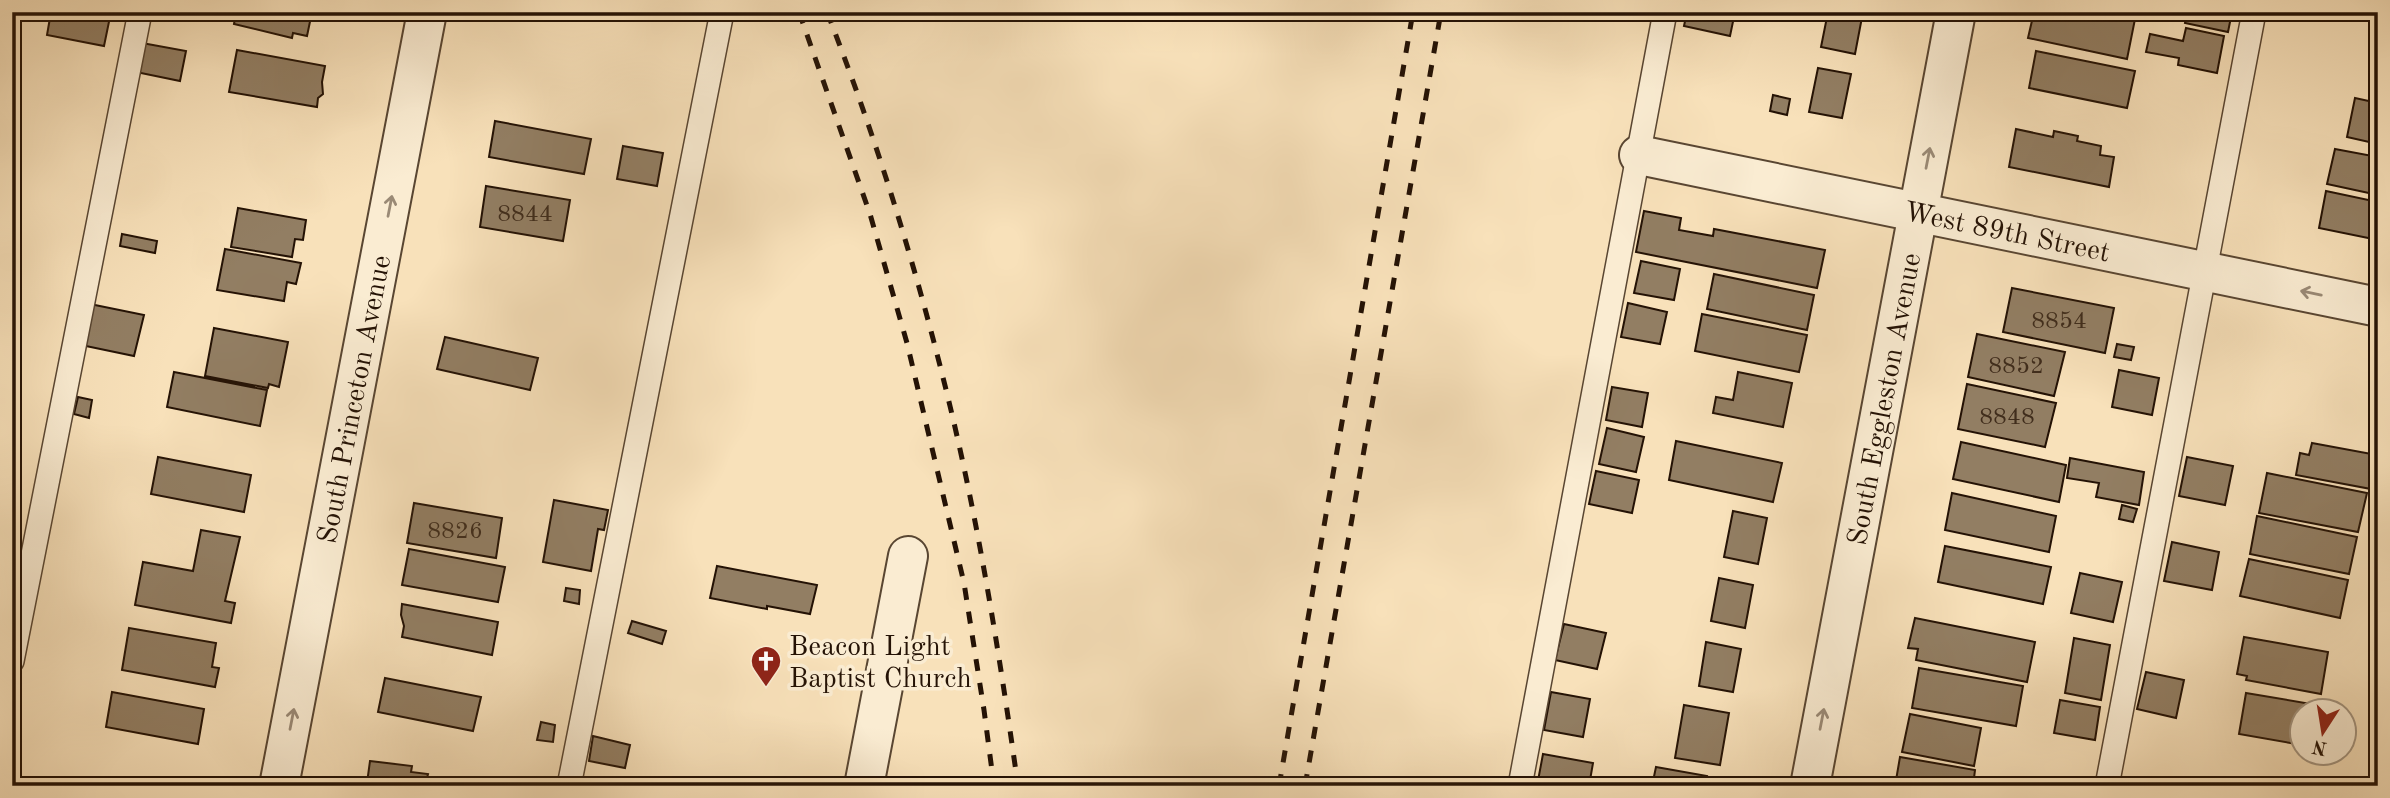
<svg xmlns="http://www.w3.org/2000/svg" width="2390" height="798" font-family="'Old Standard TT',serif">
<rect width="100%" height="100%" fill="#f8e1ba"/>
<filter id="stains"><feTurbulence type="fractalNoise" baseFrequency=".00286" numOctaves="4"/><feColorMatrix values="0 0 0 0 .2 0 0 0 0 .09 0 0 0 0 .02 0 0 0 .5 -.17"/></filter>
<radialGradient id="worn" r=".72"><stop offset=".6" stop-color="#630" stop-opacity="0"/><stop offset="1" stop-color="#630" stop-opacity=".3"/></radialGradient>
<path fill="#927e63" stroke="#241205" stroke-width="2" d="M51,12h60l-7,34 -57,-11z
M236,12h76l-5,24 -14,-3 -1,5 -58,-14z
M1687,12h48l-5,24 -46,-10z
M1828,12h35l-8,42 -34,-7z
M2034,12h69l32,7 -8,40 -99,-21z
M2187,12h45l-4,20 -43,-9z
M2365,12h13v8l-14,-4z
M2186,28l38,8 -7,37 -39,-8 1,-7 -33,-6 4,-18 33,7z
M142,43l44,8 -6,30 -44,-9z
M237,50l88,16 -3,16 1,12 -5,4 -1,9 -88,-15z
M2036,51l99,20 -8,37 -98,-20z
M1818,68l33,6 -9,44 -33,-6z
M1773,95l17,4 -3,16 -17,-4z
M2355,98l23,5v41l-31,-7z
M495,121l96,18 -7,35 -95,-17z
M2016,129l37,8 1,-6 24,5 -1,5 24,5 -1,9 14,2 -5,30 -100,-20z
M623,146l40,7 -6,33 -40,-7z
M2335,149l43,8v38l-51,-11z
M486,186l84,14 -7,41 -83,-14z
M2326,191l52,11v38l-59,-12z
M238,208l68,12 -3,20 -8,-1 -3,18 -61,-10z
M1644,211l37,7 -2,12 34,6 1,-7 111,21 -8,38 -181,-36z
M122,234l35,7 -2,12 -35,-7z
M225,249l76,14 -5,21 -9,-2 -3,19 -67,-11z
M1641,261l39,8 -6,31 -40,-7z
M1714,274l100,21 -7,35 -100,-21z
M2012,288l102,20 -9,45 -102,-21z
M1628,303l39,9 -7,32 -39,-7z
M90,304l54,11 -10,41 -53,-11z
M1702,314l105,21 -8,37 -104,-21z
M214,328l74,14 -9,45 -10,-3 -1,4 -63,-12z
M1977,334l88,18 -11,44 -86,-19z
M445,337l93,21 -8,32 -93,-21z
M2117,344l17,3 -3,13 -17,-3z
M2119,370l40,8 -7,37 -40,-8z
M174,372l93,18 -7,36 -93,-19z
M1738,372l54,11 -9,44 -70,-14 3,-16 17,3z
M1967,384l89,19 -11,44 -87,-18z
M1612,387l36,6 -6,34 -36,-7z
M78,397l14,3 -3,18 -15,-4z
M1607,428l37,9 -8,35 -37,-8z
M1676,441l106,22 -9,39 -104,-22z
M1961,442l105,23 -7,37 -106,-23z
M2312,443l65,12 -6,34 -75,-14 4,-22 9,2z
M158,457l93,18 -7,37 -93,-18z
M2187,457l46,9 -8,39 -46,-9z
M2070,458l74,14 -5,33 -43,-8 3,-14 -32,-5z
M1596,471l43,9 -7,33 -43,-9z
M2267,473l100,20 -9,39 -99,-19z
M1952,493l104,23 -7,36 -104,-22z
M554,500l54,10 -4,20 -6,-1 -7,42 -48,-9z
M414,503l88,15 -6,40 -89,-15z
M2122,505l15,4 -4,13 -14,-3z
M1733,511l34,7 -9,46 -34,-7z
M2257,516l100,21 -8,37 -99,-20z
M201,530l39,7 -15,64 10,2 -4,20 -96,-18 8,-43 50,9z
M2172,542l47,10 -7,38 -48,-9z
M1945,546l106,21 -8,37 -105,-22z
M409,549l96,18 -7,35 -96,-17z
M2249,559l99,21 -8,38 -100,-22z
M717,566l100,19 -7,29 -43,-8v3l-57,-11z
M2080,573l42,9 -9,40 -42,-9z
M1719,578l34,7 -8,43 -34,-7z
M566,588l14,2 -1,14 -15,-3z
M402,604l96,18 -6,33 -90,-18 2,-11 -3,-11z
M1915,618l120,24 -8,40 -111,-22 2,-11 -10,-1z
M632,621l34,10 -4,13 -34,-11z
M1564,624l42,9 -9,36 -42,-9z
M129,628l87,15 -4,24 7,1 -4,19 -93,-17z
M2244,637l84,15 -7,42 -75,-14 1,-4 -10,-2z
M2074,638l36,7 -9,55 -36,-7z
M1706,642l35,7 -8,43 -34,-6z
M1919,668l104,18 -7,40 -104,-18z
M2146,672l38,8 -8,38 -39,-9z
M385,678l96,19 -8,34 -95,-19z
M112,692l92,17 -6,35 -92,-17z
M1551,692l39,7 -7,38 -39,-7z
M2246,693l71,12v5h3h-18v35l-63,-11z
M2060,700l40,7 -5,33 -41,-7z
M1684,705l45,8 -9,52 -45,-7z
M1910,714l71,14 -7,38 -72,-14z
M541,722l14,3 -2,17 -16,-2z
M593,736l37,9 -5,23 -36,-7z
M1543,754l50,9 -4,23h-52z
M1900,757l75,13 -2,16h-78z
M370,761l42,5 -1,6 17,2 -2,8 12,1 -1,3h-78l1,-5 7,2z
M1656,767l51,9 -1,4 10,2 -1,4h-63z
M725,780l27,6h-44l1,-3z"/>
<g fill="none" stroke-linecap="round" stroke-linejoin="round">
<g stroke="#594632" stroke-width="26">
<path id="lane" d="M12,661l128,-649
M569,786l153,-774
M1520,786l145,-774
M2107,786l147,-774"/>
</g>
<g stroke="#594632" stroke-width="42">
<g id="street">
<path id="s1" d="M1639,155l739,152"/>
<path id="s2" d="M279,786l148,-774"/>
<path d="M864,786l44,-230"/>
<path id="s3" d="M1810,786l146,-774"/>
</g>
</g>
<use href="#lane" stroke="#faecd2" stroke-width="23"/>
<use href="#street" stroke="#faecd2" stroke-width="38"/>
<path stroke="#241205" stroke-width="5" stroke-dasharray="12 12" stroke-linecap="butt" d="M799,12l71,202 37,129 57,240 20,127 10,76
M827,12c50,128 91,261 123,394 30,125 50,252 68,380
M1279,786l134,-774
M1305,786l136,-774"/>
</g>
<defs><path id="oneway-shaft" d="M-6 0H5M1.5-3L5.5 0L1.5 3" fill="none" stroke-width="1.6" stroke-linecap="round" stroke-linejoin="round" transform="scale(1.75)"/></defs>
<g stroke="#9a8a76">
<use href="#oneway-shaft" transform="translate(1928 158) rotate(-79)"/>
<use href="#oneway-shaft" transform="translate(390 206) rotate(-79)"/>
<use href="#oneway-shaft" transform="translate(2311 293) rotate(-168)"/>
<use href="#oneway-shaft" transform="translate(292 719) rotate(-79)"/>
<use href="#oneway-shaft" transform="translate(1822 719) rotate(-79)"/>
</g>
<defs>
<g id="church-pin" transform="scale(1.575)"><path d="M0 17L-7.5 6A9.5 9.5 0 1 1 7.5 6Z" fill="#8f2418" stroke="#faecd2"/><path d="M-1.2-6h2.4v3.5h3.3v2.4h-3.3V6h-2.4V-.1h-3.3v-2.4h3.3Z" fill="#fff"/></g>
</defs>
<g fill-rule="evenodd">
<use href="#church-pin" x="766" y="661"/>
</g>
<g text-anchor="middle" stroke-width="7" stroke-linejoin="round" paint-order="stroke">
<g font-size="24" fill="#402d1c">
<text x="525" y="221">8844</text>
<text x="2059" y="328">8854</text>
<text x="2016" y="373">8852</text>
<text x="2007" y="424">8848</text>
<text x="455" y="538">8826</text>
</g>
<g font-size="28" fill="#241205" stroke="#faecd2">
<text dy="10" stroke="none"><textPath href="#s1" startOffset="376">West 89th Street</textPath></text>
<text dy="10" stroke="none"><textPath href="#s2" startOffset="394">South Princeton Avenue</textPath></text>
<text dy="10" stroke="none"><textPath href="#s3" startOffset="394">South Eggleston Avenue</textPath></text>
</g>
<g font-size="28" fill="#241205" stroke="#faecd2" text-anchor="start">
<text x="789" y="655">Beacon Light<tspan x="789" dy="32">Baptist Church</tspan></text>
</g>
</g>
<rect width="2390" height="798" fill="none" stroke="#f8e1ba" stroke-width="42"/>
<rect x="14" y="14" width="2362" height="770" fill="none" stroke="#241205" stroke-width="3.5"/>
<rect x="21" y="21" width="2348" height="756" fill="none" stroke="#241205" stroke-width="2"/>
<g transform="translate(2323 732) rotate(192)"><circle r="33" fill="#faecd2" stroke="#a49580" stroke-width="2"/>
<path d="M0-5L12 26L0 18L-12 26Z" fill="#8f2418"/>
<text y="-10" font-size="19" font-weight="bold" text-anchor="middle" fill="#241205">N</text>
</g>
<rect width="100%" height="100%" filter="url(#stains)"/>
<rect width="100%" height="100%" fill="url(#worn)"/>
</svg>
